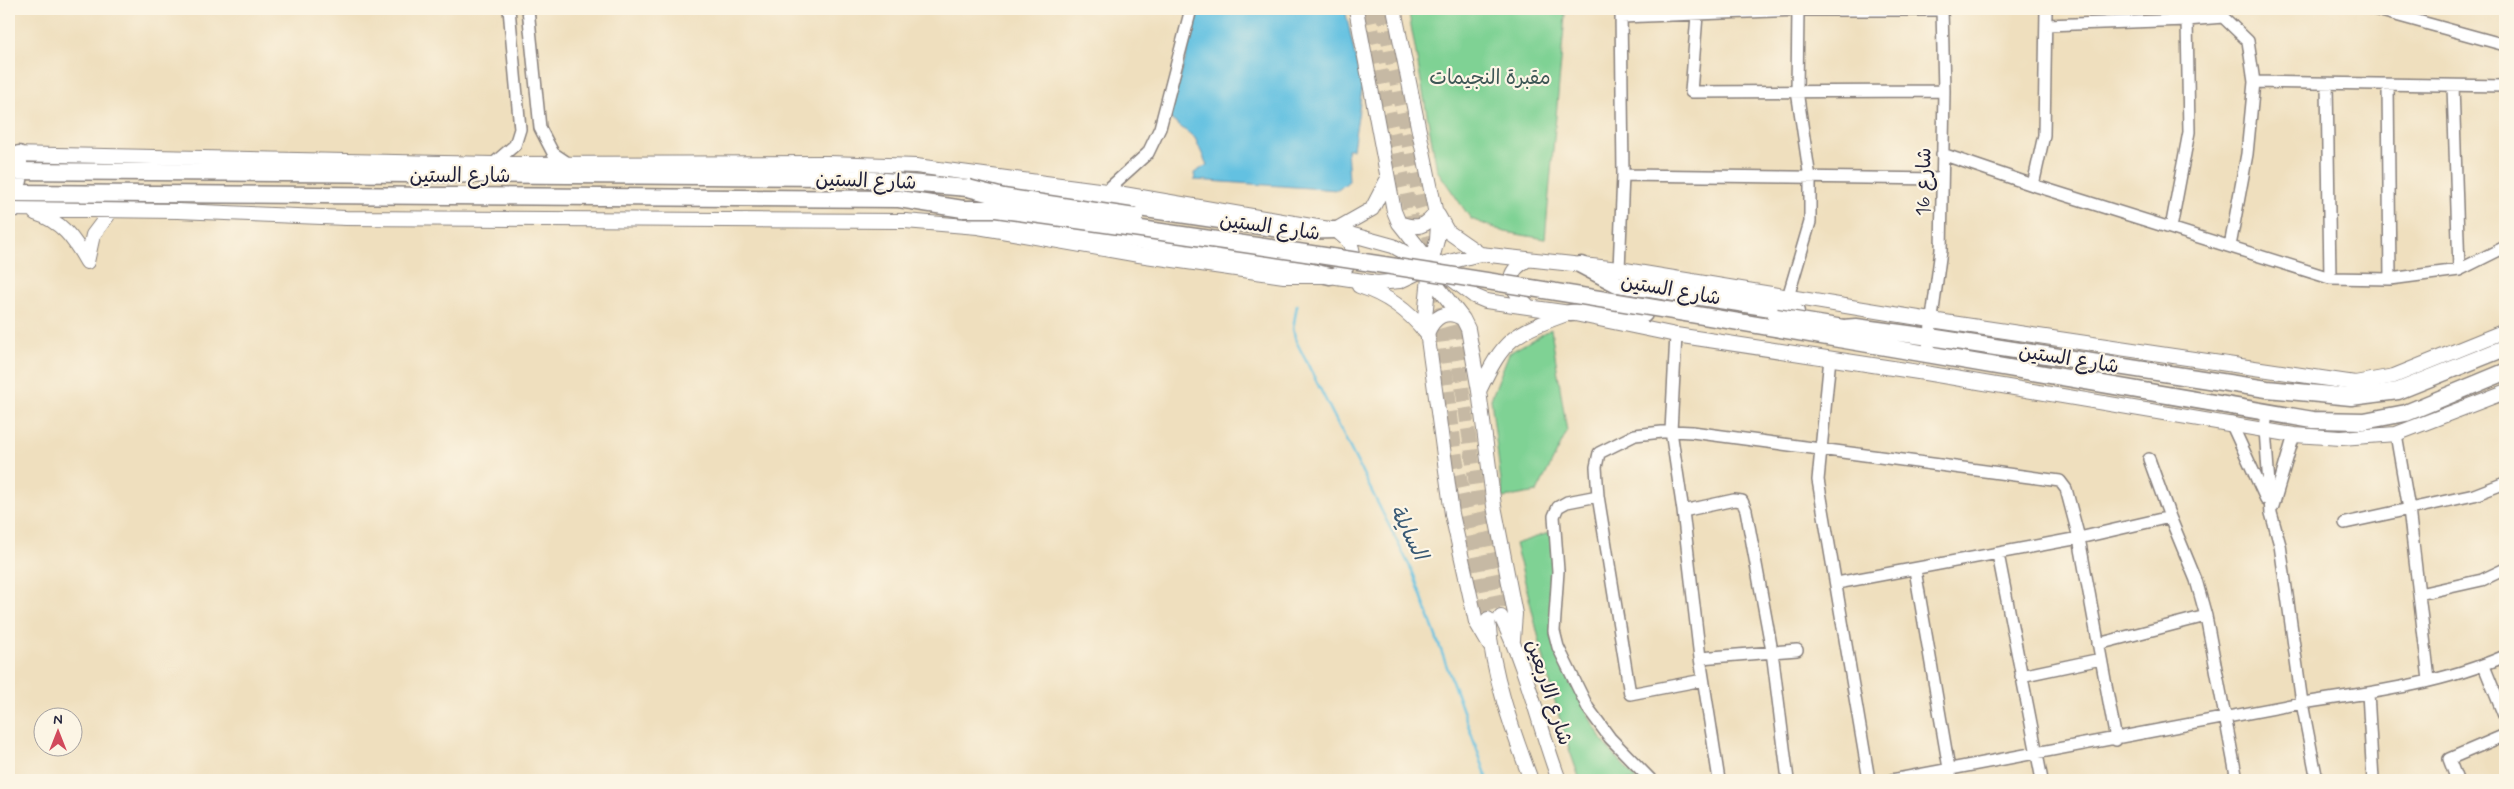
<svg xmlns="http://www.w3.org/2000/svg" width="2514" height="789" font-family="Mynerve,'Playpen Sans Arabic',sans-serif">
<rect width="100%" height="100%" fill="#fcf5e5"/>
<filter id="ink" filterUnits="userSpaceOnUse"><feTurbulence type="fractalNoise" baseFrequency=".02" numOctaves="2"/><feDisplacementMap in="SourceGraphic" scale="10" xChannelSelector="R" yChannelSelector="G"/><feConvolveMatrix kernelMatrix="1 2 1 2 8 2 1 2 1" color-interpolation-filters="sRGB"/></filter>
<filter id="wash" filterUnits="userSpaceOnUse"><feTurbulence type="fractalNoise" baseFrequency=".0096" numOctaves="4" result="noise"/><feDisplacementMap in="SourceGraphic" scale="20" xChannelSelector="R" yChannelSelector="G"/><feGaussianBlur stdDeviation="1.12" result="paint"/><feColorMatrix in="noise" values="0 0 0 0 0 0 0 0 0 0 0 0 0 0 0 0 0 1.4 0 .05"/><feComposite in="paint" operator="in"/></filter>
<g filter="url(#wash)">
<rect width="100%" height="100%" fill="#efdfbe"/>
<path fill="#7fd294" stroke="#507a68" d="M1408,9h156l1,7 -20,223 -40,-7 -34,-13 -34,-49z
M1551,329l16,103 -30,60 -34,6 -12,-99 18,-46z
M1552,532l2,43 -3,63 42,86 14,23 30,33h-57c-29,-77 -43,-157 -65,-236z"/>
<path fill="#63c1e1" stroke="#42728e" d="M1199,9h146l17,80 -9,60h-6l2,32 -11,9 -143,-10 -1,-7 13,-8 -12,-27 -26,-20z"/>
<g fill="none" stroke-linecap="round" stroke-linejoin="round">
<path stroke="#63c1e1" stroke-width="2.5" d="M1297,305l-4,24 3,12 117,232 75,207"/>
</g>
</g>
<g filter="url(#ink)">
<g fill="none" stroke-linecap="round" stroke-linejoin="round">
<path stroke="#c6b9a4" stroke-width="14" stroke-dasharray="14 7" stroke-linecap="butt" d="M1368,9l47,227
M1382,9l38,194 15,55
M1429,288l13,51 14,119 32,161
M1447,305l8,31 24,171 22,110"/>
<g stroke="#88807c" stroke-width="14">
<path id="minor" d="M528,9l12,119 13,25 15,10
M2374,9l131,36
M1697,15l-6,77 253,-1
M1621,17l177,-7h144
M2223,17l25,24 6,41 -7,72 -17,92
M2046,25l141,-5 36,-3
M2254,82l251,4
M2327,84l3,194
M2388,86l2,193
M2453,86l6,184
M1942,154l91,31 297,93 60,1 69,-9 46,-23
M493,164l22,-19 5,-16 -11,-120
M1623,175l318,4
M2033,185l11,-50 2,-126
M1106,191l42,-38 12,-25 31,-119
M2171,228l18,-96 -2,-112
M1619,269l4,-94 -2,-165
M1788,297l22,-75v-44l-13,-87 1,-82
M1676,335l-5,96 12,80 17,147 19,122
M1927,356l14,-106 3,-159 -2,-82
M1830,358l-12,122 51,300
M2267,412l-2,17 6,84 9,32 22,158 15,77
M2231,423l35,76
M2396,434l13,75 20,171
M2149,459l21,58 26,63 10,36 31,164
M1598,496l-31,6 -9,5 -4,9 4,55 -4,60 4,16 30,61 22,30 41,42
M2273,506l21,-71
M1683,511l51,-11 8,1 4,9 26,141 16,129
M2345,523l129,-28 31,-12
M1998,554l44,226
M1915,570l36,210
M1837,583l242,-45 91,-21
M2419,594l63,-14 23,-11
M2098,644l108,-28
M1700,658l97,-8
M2484,666l21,52
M2021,676l80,-17
M1703,680l-73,14 -32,-198 -2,-29 3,-14 36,-18 36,-4 21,1 368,49 6,8 13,49 37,202
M2368,693l5,87
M1892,780l410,-77c68,-10 140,-19 203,-47
M2457,780l-8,-21 56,-24"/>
</g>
<g stroke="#88807c" stroke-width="16">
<path id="major" d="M1356,9l38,202 5,12 23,29 16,35 25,32 5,10 11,62 15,115 21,108 -2,26
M1394,9l44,215 -1,16 -7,27 -5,50 27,197 24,108 14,24
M9,154l484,10 336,-1 87,3 190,25 229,39 58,16 56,31 25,19 12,5 84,12 106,22 249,38 369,62 47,3 55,-4 109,-42
M9,209l169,2 168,7 559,3 73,6 161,28 145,21h46l47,7 23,-2 30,-14 50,-13 139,15 312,51 424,63 39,-7 111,-45
M35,213c27,8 39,26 52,49
M1438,215l9,16 33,23
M1399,223c17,6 27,5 37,-11
M1335,230l37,-21 15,-29
M1527,260c-26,15 -16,29 1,46
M87,262l6,-27 18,-24
M1330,276c15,-3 29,-18 19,-34 -3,-4 -9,-8 -13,-12
M1359,286c28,9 49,24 67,47
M1427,334c6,-17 20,-26 36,-15
M1479,391c26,-55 34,-57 90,-78
M1501,617c26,51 38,110 58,163
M1488,619c4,55 24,110 43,161"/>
</g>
<g stroke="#88807c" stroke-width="19">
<path id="highway" d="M19,154v27
M9,171l827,6 132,11h36l289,43 42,-1
M9,193l890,6 64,10 30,8 257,41 80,18
M1581,265l36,19 179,28
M1570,313l42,-4 32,5
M1843,328l13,-1 74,10 337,52 84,8 47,-6 107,-43
M1839,339l474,81 51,1 42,-8 99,-41"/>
</g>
<use href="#minor" stroke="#fff" stroke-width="11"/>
<use href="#major" stroke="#fff" stroke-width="14"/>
<use href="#highway" stroke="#fff" stroke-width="16"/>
<g stroke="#88807c" stroke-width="19" stroke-linecap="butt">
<path id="highway-bridge" d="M968,188l35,9 132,20
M963,209h33c282,38 563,82 843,130
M1776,317l67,11"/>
</g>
<use href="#highway-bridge" stroke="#fff" stroke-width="16"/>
</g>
</g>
<g text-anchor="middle" stroke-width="4.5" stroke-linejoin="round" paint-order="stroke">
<g font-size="20" fill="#3e5756" stroke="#fcf5e5">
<text x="1490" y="84">مقبرة النجيمات</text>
</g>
<g font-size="20" fill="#22223b" stroke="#fcf5e5">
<text x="460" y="182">شارع الستين</text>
<text transform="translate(866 180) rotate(2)" y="7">شارع الستين</text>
<text transform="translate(1923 182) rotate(-89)" y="7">شارع 16</text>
<text transform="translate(1270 226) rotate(8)" y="7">شارع الستين</text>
<text transform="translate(1671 289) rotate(10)" y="7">شارع الستين</text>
<text transform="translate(2069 358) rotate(9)" y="7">شارع الستين</text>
<text transform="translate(1550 692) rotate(72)" y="7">شارع الاربعين</text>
</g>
<g font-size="21" font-style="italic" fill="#395a75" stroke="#fcf5e5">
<text transform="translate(1409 532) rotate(63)" y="7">السايلة</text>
</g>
</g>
<rect width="2514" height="789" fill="none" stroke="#fcf5e5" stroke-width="30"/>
<g transform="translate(58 732)"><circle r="24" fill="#fcf5e5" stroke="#a5a1a1"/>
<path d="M0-4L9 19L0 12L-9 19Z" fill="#d1495b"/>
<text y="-8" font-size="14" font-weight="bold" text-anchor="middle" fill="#22223b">N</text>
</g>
</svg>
